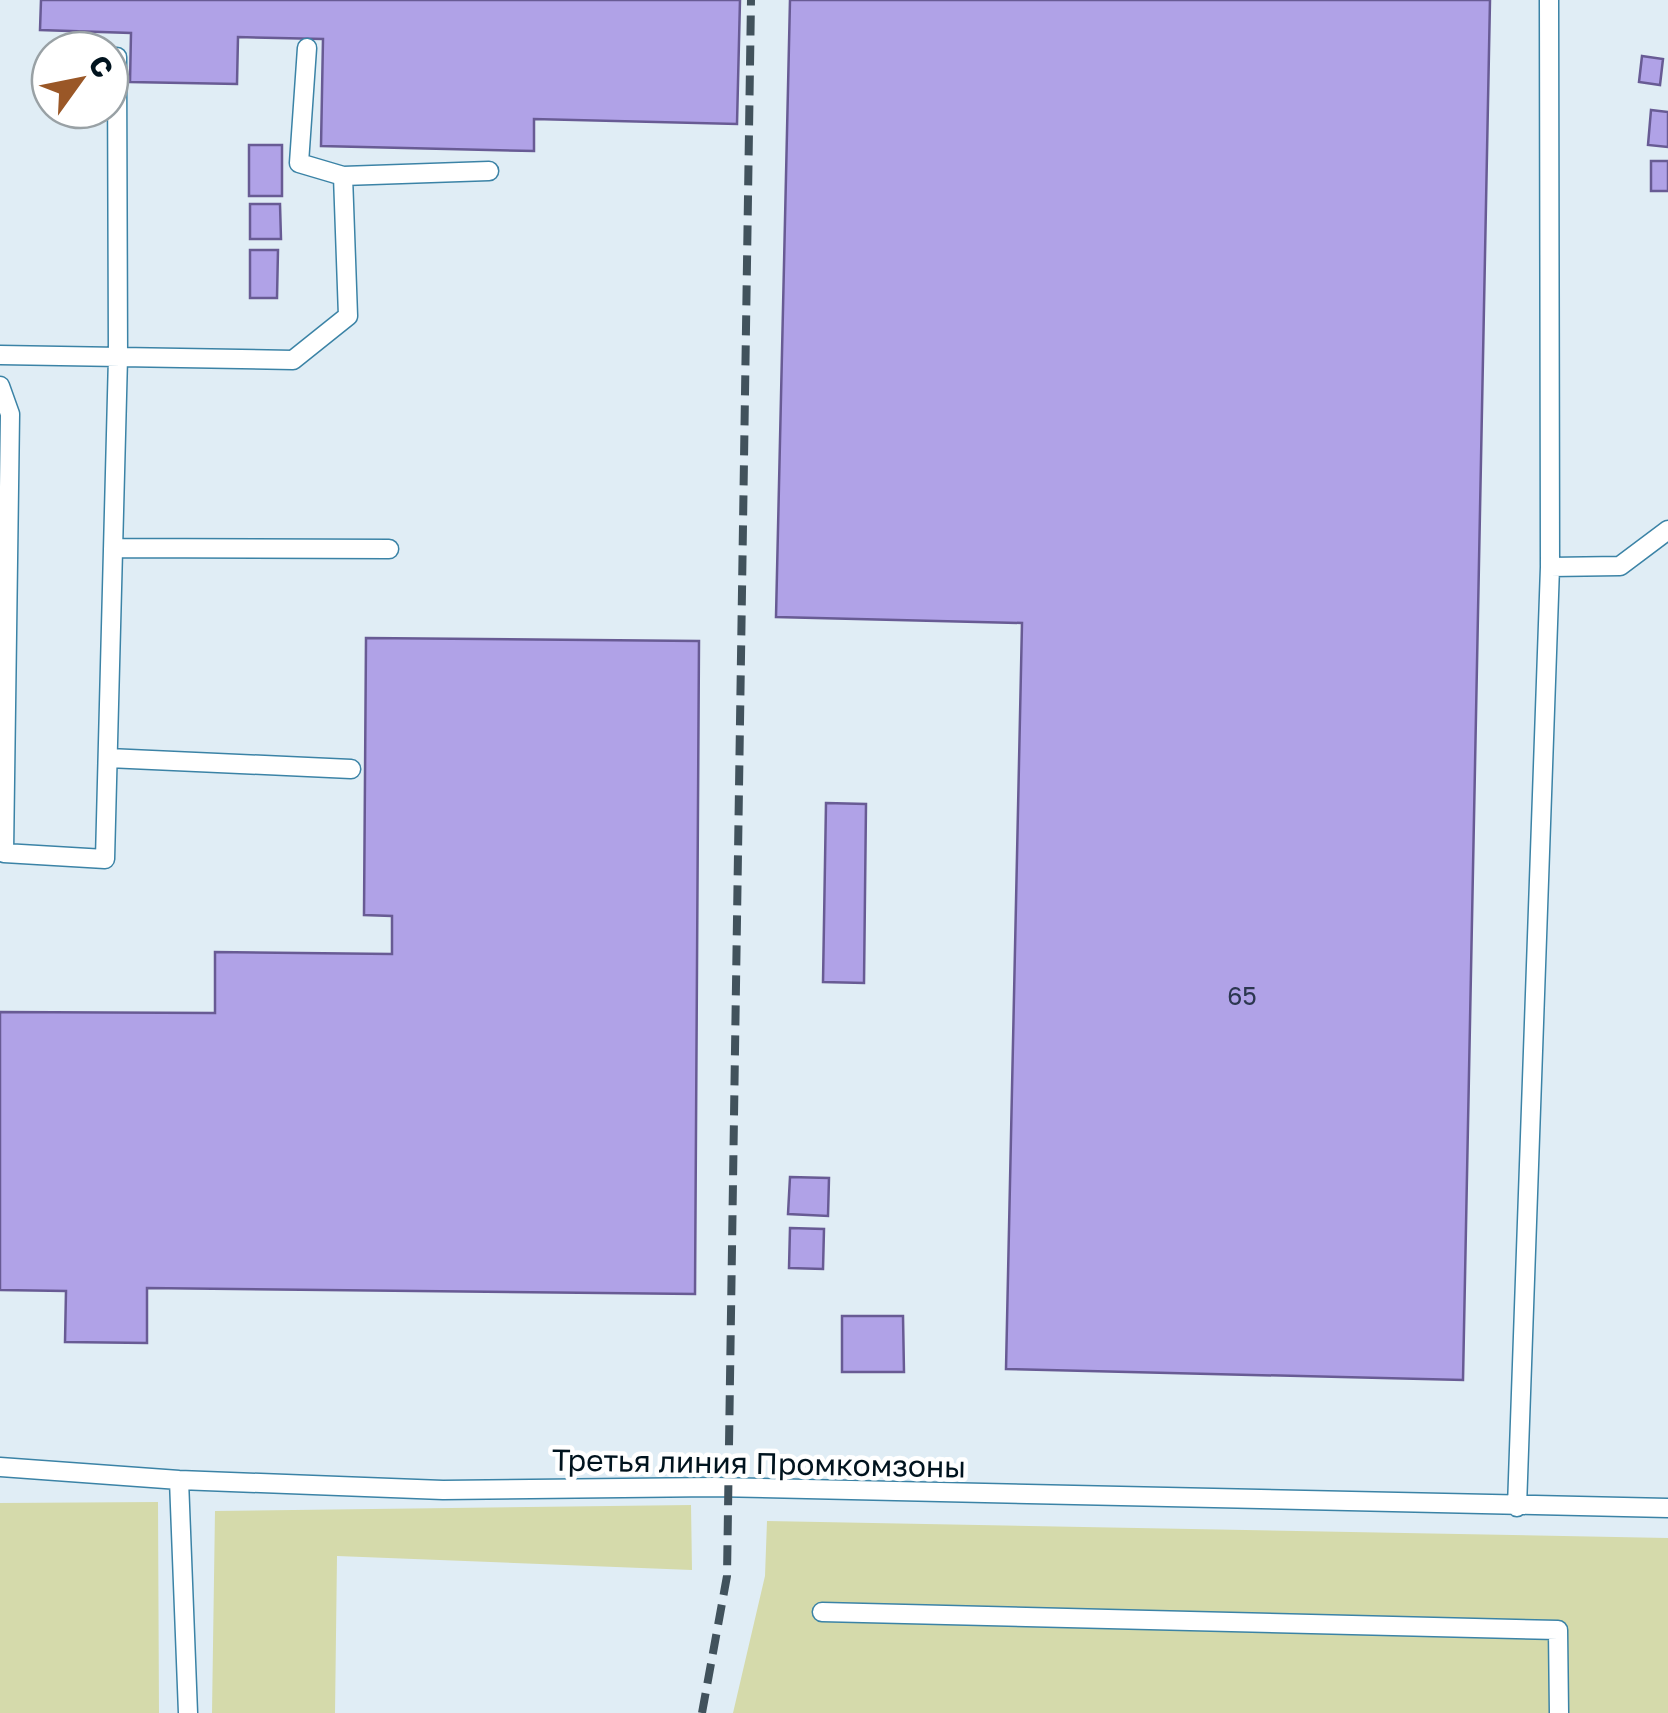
<svg xmlns="http://www.w3.org/2000/svg" width="1668" height="1713" font-family="'Golos Text',sans-serif">
<rect width="100%" height="100%" fill="#e0edf5"/>
<path fill="#d5daab" d="M158,1502l1,211h-159v-210z
M691,1505l1,65 -355,-14 -2,157h-123l3,-202z
M767,1521l901,17v175h-935l32,-137z"/>
<path fill="#b0a2e7" stroke="#685b94" stroke-width="2.5" d="M41,0h699l-3,124 -203,-5v32l-213,-5 2,-107 -85,-2 -1,47 -107,-2 1,-49 -91,-3z
M790,0h700l-27,1380 -457,-11 16,-746 -246,-6z
M1642,56l21,3 -3,26 -21,-3z
M1651,110l17,2v35l-20,-2z
M249,145h33v51h-33z
M1651,161h17v30h-17z
M250,204h30l1,35h-31z
M250,250h28l-1,48h-27z
M366,638l333,3 -4,653 -548,-6v55l-82,-1 1,-51 -66,-1v-278l215,1v-61l177,2v-38l-28,-1z
M826,803l40,1 -2,179 -41,-1z
M790,1177l39,1 -1,38 -40,-2z
M790,1228l34,1 -1,40 -34,-1z
M842,1316h61l1,56h-62z"/>
<g fill="none" stroke-linecap="round" stroke-linejoin="round">
<g stroke="#3b83a6" stroke-width="21">
<path id="service" d="M343,176l146,-5
M0,355l293,5 55,-44 -5,-140 -44,-13 8,-115
M0,386l10,28 -6,439 101,6 13,-502 -1,-300h-7
M113,548l276,1
M1550,567l70,-1 48,-36
M108,758l243,11
M0,1467l179,13 264,10 271,-3 954,21
M179,1480l9,233
M1517,1507l33,-940 -1,-567
M822,1612l736,18 1,83"/>
</g>
<use href="#service" stroke="#fff" stroke-width="18"/>
<path stroke="#41525c" stroke-width="8" stroke-dasharray="20 10" stroke-linecap="butt" d="M702,1713l25,-137 24,-1576"/>
</g>
<g text-anchor="middle" stroke-width="9" stroke-linejoin="round" paint-order="stroke">
<g font-size="25" fill="#2c3750">
<text x="1242" y="1005">65</text>
</g>
<g font-size="30" fill="#00131e" stroke="#fff">
<text transform="translate(759 1464) rotate(1)" y="10">Третья линия Промкомзоны</text>
</g>
</g>
<g transform="translate(80 80) rotate(57)"><circle r="48" fill="#ffffff" stroke="#99a1a5" stroke-width="2.5"/>
<path d="M0-8L18 38L0 25L-18 38Z" fill="#9a5727"/>
<text y="-15" font-size="28" font-weight="bold" text-anchor="middle" fill="#00131e">С</text>
</g>
</svg>
